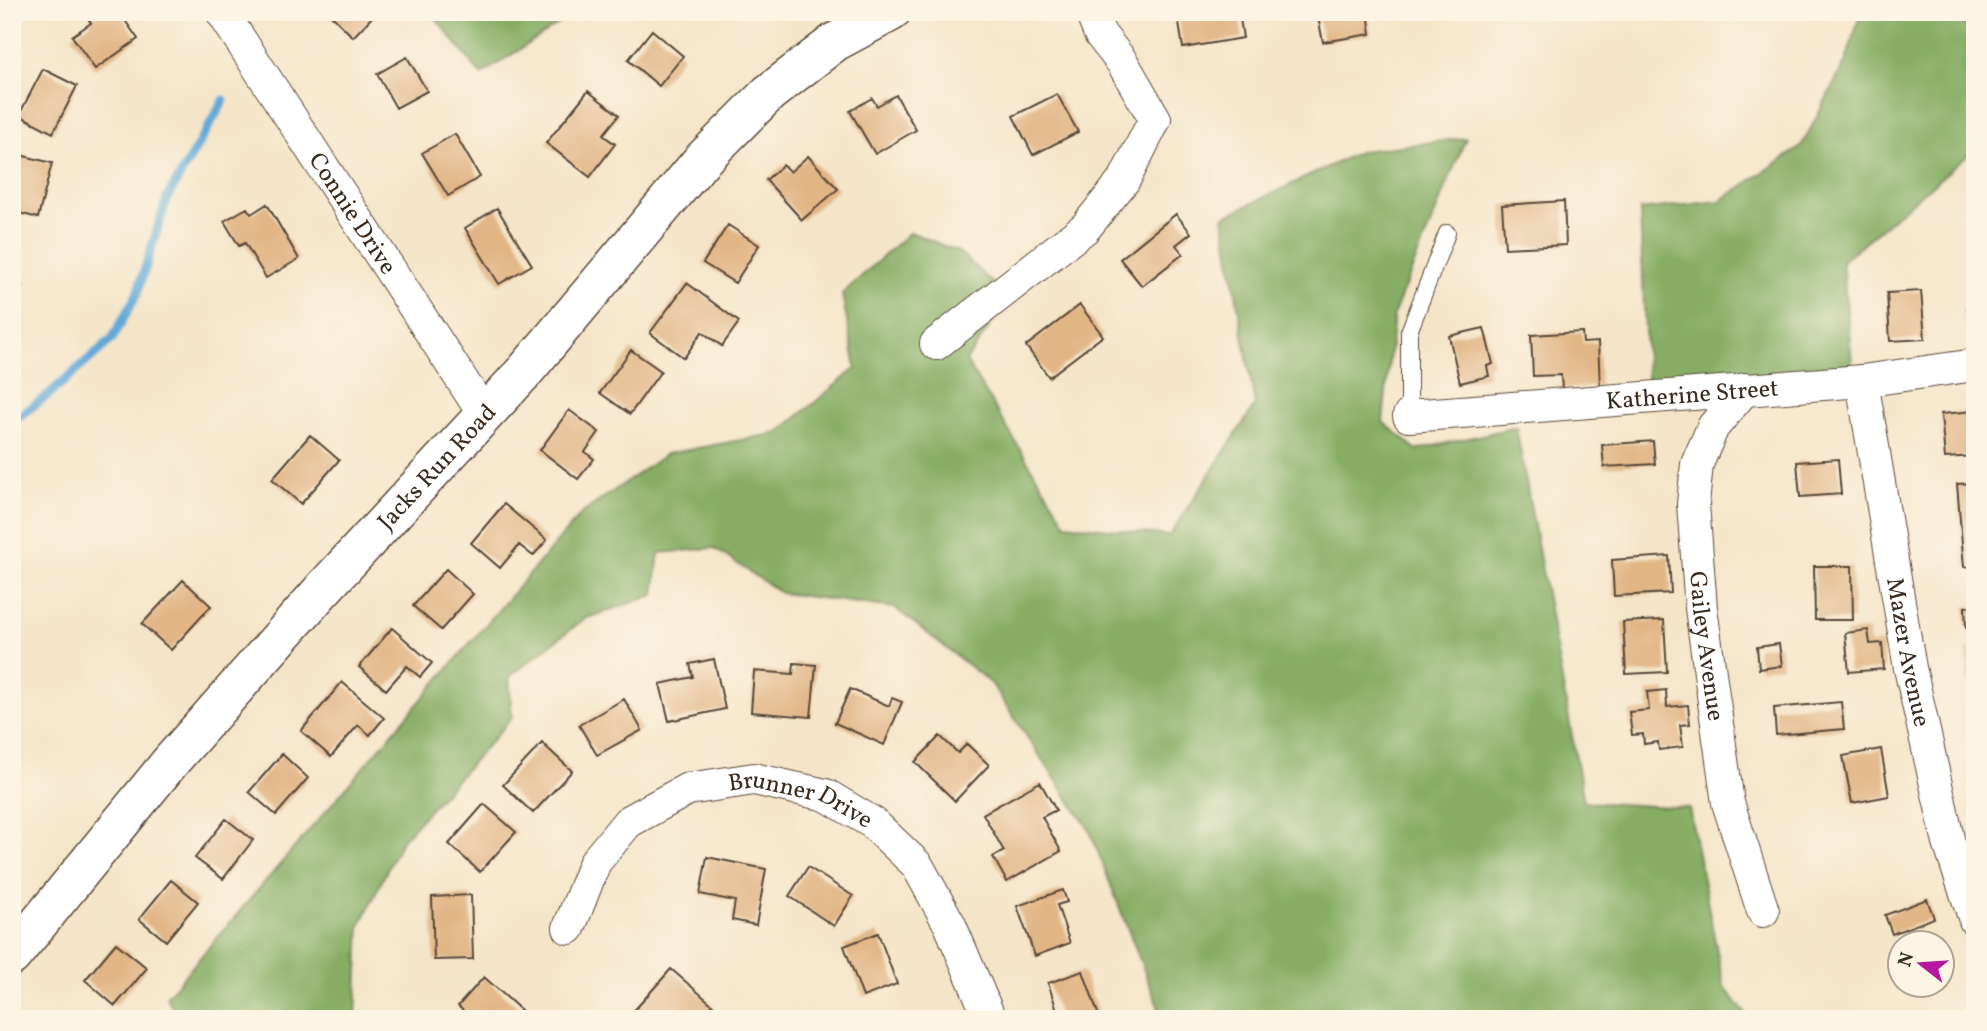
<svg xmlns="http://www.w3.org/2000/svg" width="1987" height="1031" font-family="Vollkorn,serif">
<rect width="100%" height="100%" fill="#fcf5e5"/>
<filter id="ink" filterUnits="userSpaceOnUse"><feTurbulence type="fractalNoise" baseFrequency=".0143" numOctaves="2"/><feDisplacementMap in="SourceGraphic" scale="14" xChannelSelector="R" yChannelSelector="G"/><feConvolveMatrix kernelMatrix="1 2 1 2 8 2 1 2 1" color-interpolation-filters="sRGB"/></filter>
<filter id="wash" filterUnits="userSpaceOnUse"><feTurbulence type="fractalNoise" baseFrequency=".00686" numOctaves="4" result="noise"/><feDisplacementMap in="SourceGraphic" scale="28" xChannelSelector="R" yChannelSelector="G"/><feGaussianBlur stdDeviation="1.57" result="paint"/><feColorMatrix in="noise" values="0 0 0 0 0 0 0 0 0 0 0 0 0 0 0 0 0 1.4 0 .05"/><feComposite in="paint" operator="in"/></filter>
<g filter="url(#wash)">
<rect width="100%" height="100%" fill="#f4e5c8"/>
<path fill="#86ad64" stroke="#606c41" stroke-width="2" d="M431,12h145l-95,63z
M1861,12h91l23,24v113l-133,112 11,110 -205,31 -8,-192 80,-9 81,-54 45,-86z
M1466,138l-72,175 -11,109 34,28 99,-23 68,375 105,6 35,179 26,32h-587l-74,-190 -98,-146 -96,-75 -114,-15 -67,-45 -55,5 -5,42 -70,24 -75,58 3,41 -111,123 -41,85 -4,93h-177l-13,-22 415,-483 85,-60 112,-21 78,-65 -14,-74 68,-62 49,20 50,46 -43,63 100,163 103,12 86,-131 -32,-188 138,-66z"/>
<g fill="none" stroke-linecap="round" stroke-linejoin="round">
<path stroke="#62a9d8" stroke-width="9" d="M12,422l36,-27 64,-56 25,-45 30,-96 57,-98"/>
</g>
<g id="blocks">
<path fill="#e2b585" d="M101,12h18l19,27 -43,30 -23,-33 19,-13 -2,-3z
M328,12h49l-24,25z
M1210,12h29l4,26 -60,10 -5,-31z
M1317,12h51l3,22 -48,8z
M652,30l31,26 -24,30 -31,-26z
M407,57l20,34 -31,17 -19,-34z
M43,69l34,17 -24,47 -34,-18z
M588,91l31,24 -16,20 12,9 -25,33 -44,-34z
M1057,94l21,38 -45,23 -20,-39z
M896,95l20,35 -41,24 -25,-43 22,-13 5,8z
M455,134l25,43 -32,19 -26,-43z
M12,153l40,10 -14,55 -26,-7z
M808,156l30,33 -36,31 -36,-40 17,-15 7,7z
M1564,201l2,44 -61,3 -3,-43z
M267,204l32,55 -33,19 -21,-35 -6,3 -15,-25 23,-13 4,6z
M497,208l35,57 -33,19 -34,-56z
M1176,214l15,19 -15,12 7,9 -41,32 -22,-27z
M728,225l31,20 -24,38 -32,-20z
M12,280l10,5 -10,18z
M687,283l52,39 -17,24 -20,-14 -18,26 -34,-25z
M1921,291l4,48 -35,2 -3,-48z
M1080,305l23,31 -54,41 -23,-31z
M1975,305v28h-4l-4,-27z
M1484,328l9,36 -6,2 2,10 -29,7 -11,-47z
M1582,332l1,11 15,-1 2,44 -38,3 -1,-14 -28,1 -2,-41z
M631,350l30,21 -31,43 -30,-21z
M569,410l30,22 -14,20 9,7 -16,20 -38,-29z
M1975,411v45l-30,2 -4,-44z
M310,435l29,25 -38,44 -29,-25z
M1653,441l2,23 -51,3 -2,-22z
M1838,459l3,35 -41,3 -3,-35z
M1975,483v83l-11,1 -7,-83z
M504,504l43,36 -14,16 -14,-11 -19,23 -29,-25z
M1669,556l2,37 -57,3 -2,-36z
M1814,566h38l1,54h-38z
M446,569l27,25 -32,36 -28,-24z
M183,580l28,26 -40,44 -29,-26z
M1975,606v21l-9,1 -1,-21z
M1664,620l3,52 -41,2 -3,-52z
M392,628l40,35 -12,14 -13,-11 -21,24 -27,-23z
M1868,630l2,14 12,-1 2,26 -35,3 -4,-39z
M1779,644l3,22 -23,3 -2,-22z
M1967,649h8v31l-7,1z
M714,659l11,50 -56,12 -9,-37 33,-7 -3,-13z
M794,663l22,2 -5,52 -60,-5 3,-41 39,3z
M342,682l42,36 -14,17 -12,-10 -27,32 -30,-26z
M850,689l39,17 3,-8 10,4 -18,43 -49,-22z
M1666,690l1,17 21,-2 2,19 -10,1 3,22 -24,3 -1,-8 -14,2 -1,-10 -11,1 -3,-23 20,-2 -2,-18z
M624,699l18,31 -45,25 -18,-30z
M1841,702l3,27 -68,6 -2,-27z
M940,736l18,17 9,-9 22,21 -34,36 -40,-39z
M542,743l30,28 -39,42 -30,-28z
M1881,749l8,47 -37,7 -9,-47z
M282,754l26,24 -32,37 -27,-23z
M1040,782l16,28 -14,7 19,34 -54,31 -14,-25 11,-6 -21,-37z
M484,804l32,28 -36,40 -31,-28z
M226,819l27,21 -30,39 -28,-21z
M707,857l59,12 -10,56 -24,-5 3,-19 -35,-7z
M808,867l45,29 -19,30 -45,-30z
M171,880l27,22 -32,39 -27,-22z
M1063,890l4,12 -10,3 13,38 -35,13 -18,-50z
M471,895l2,64 -39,1 -2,-63z
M1927,899l7,19 -42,16 -7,-19z
M878,933l19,51 -34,13 -19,-51z
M116,943l31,25 -32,38 -30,-26z
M671,969l43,37 -11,13h-64l-7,-6z
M1083,971l17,48h-40l-12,-36z
M484,977l47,42h-59l-14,-13z"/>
</g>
</g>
<g filter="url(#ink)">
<use href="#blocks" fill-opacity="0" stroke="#574638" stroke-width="2"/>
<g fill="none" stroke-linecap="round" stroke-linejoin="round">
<g stroke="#574638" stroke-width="18">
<path id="service" d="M1409,416v-84l38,-99"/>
</g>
<g stroke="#574638" stroke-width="34">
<g id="minor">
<path id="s1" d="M222,12l262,402"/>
<path d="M936,344l149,-116 39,-48 31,-61 -33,-57 -22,-28 -9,-22"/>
<path id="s2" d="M1862,381l48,287 39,175 26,77"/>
<path id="s3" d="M1745,389l-32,38 -16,37 -4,40 8,104 27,195 35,108"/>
<path id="s4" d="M1409,416l453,-35 113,-16"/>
<path id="s5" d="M569,928l26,-66 33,-40 60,-33 66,-10 72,16 47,28 44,42 33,60 40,94"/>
</g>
</g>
<g stroke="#574638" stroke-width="41">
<g id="tertiary">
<path id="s6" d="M12,956l159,-195 152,-172 202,-218 177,-211 67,-67 66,-51 56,-30"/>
</g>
</g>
<use href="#service" stroke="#fff" stroke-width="16"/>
<use href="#minor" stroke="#fff" stroke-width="32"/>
<use href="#tertiary" stroke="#fff" stroke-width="38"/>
</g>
</g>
<g text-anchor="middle" stroke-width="6" stroke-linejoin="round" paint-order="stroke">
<g font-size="24" fill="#3b2a1e" stroke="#fcf5e5">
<text dy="8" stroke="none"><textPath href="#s1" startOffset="240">Connie Drive</textPath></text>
<text dy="8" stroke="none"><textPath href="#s4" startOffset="284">Katherine Street</textPath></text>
<text dy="8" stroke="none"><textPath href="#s6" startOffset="648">Jacks Run Road</textPath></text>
<text dy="8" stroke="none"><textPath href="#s3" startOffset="273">Gailey Avenue</textPath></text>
<text dy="8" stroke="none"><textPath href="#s2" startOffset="275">Mazer Avenue</textPath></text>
<text dy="8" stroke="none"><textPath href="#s5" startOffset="308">Brunner Drive</textPath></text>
</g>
</g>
<rect width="1987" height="1031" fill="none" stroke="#fcf5e5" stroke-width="42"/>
<g transform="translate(1921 964) rotate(287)"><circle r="33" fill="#fcf5e5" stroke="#afa495" stroke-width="2"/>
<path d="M0-5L12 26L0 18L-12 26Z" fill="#b5179e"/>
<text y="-10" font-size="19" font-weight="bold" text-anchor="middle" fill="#3b2a1e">N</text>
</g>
</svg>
